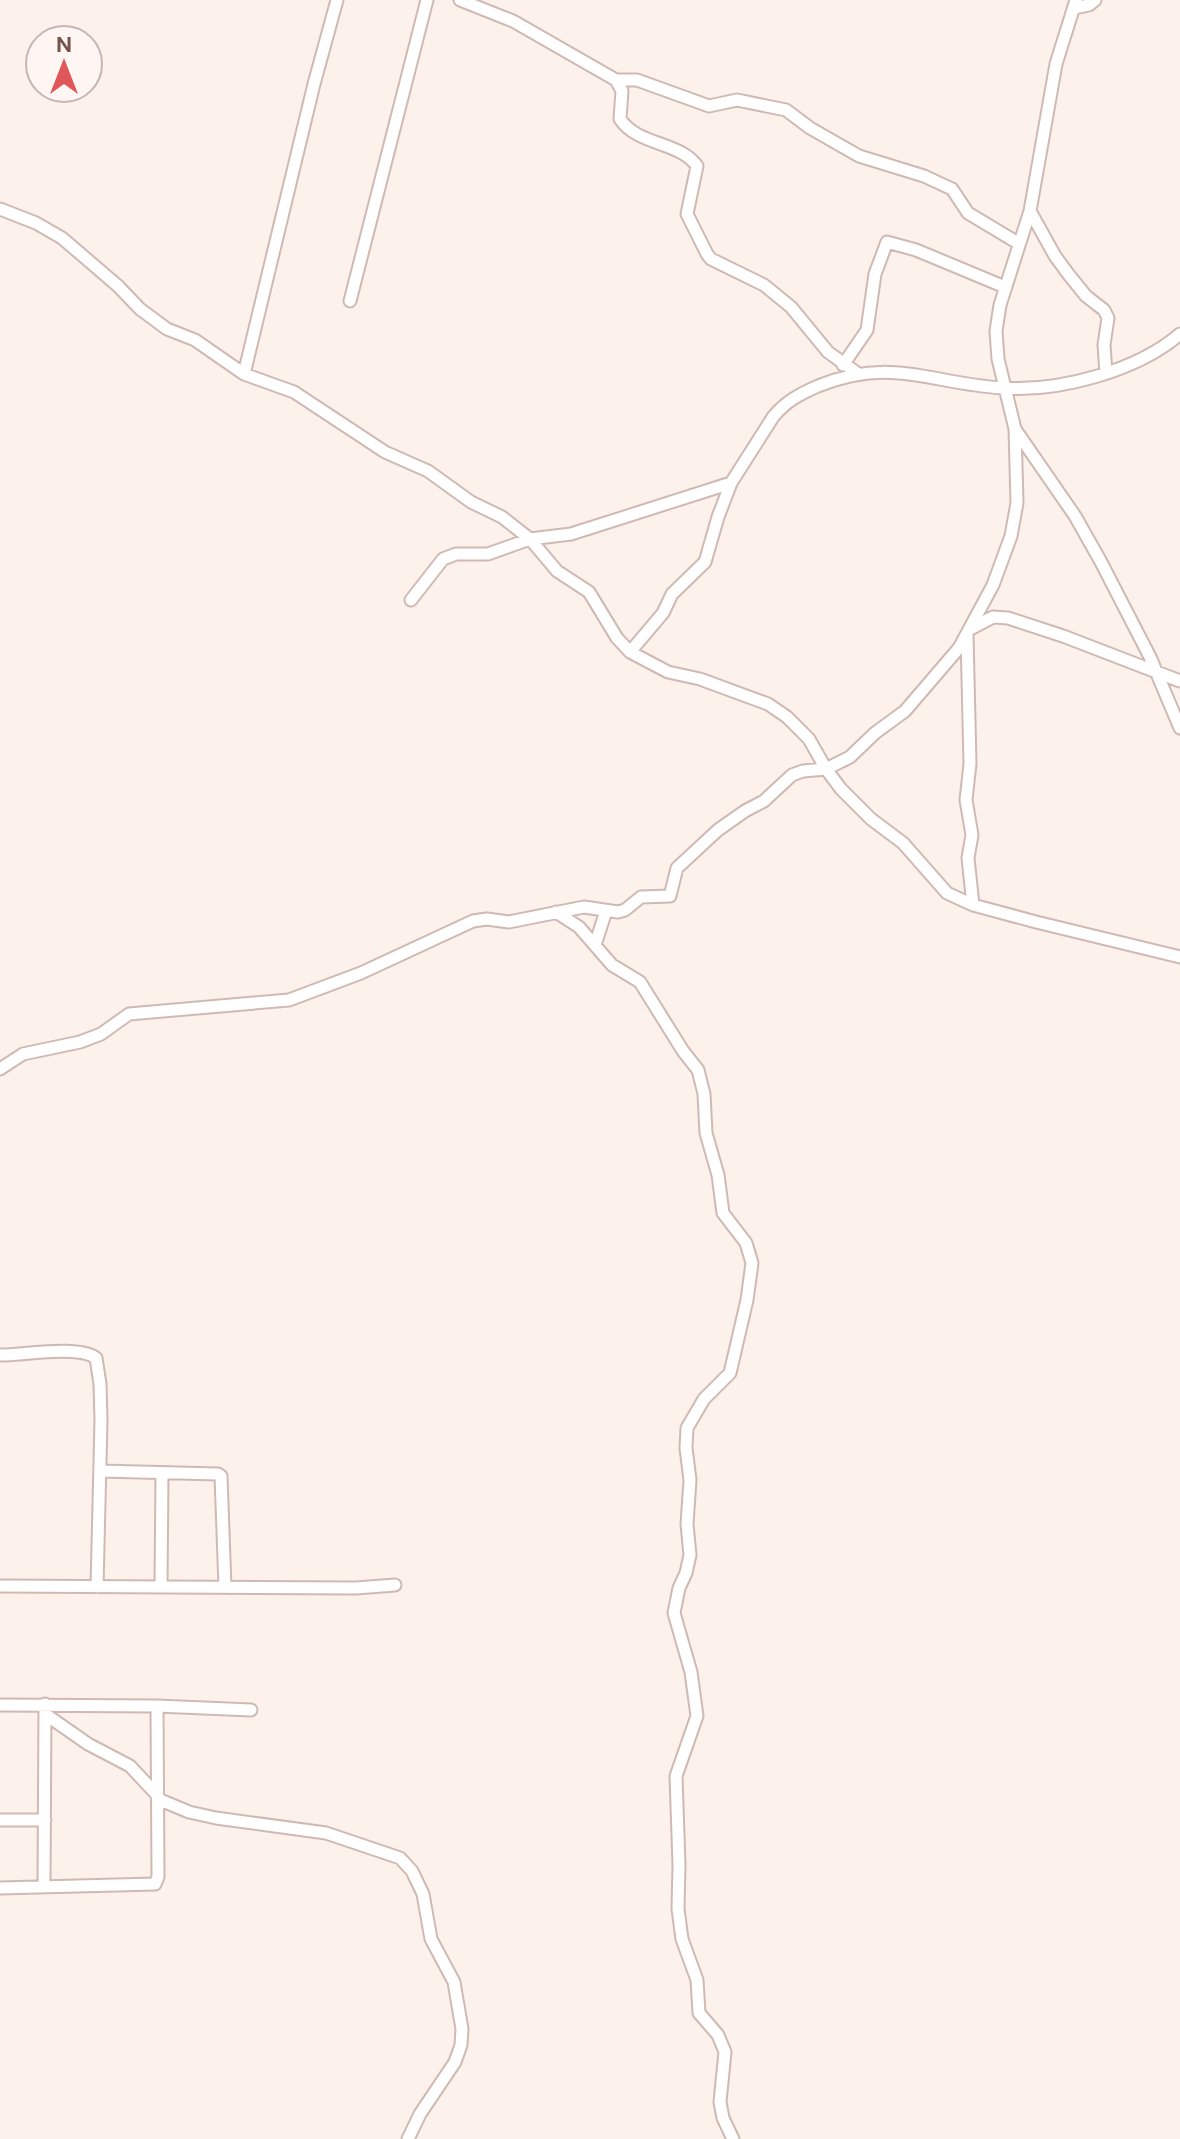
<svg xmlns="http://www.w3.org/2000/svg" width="1180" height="2139" font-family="'DM Sans',sans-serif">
<rect width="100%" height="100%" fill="#fcf1eb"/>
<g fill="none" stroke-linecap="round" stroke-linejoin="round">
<g stroke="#d0b9b3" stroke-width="15">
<path id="minor" d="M460,0l53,21 103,59 6,11 -2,28c18,27 59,22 77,47l-10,48 20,40 4,5 53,26 27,22 37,45 29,21
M1076,0l-20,64 -26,147 -30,94 -4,26 2,28 17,70 60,87 26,46 49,95 30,71
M1074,8l15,-3 6,-5
M616,80h21l72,26 28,-6 49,10 24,18 49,28 65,20 28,13 16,24 50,30
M0,209l36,14 26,15 56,48 22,23 27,20 28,11 49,34 50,18 91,60 43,19 43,31 31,15 28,22 27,32 32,21 28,46 13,14 38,20 32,7 68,25 19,13 22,22 17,30 15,20 30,30 32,24 44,50 26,12 63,17 144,35
M1030,211l25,45 14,19 17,21 18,14 4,8 -4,27 2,28
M350,301l77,-301
M843,365l24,-35 8,-56 12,-32 29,8 89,37
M244,374l70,-290 23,-84
M411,600l32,-41 13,-5h32l42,-15 41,-5 160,-51
M970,629l23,-12 15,1 55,18 117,45
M967,635l3,129 -4,36 6,35 -4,23 5,47
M630,652l33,-39 9,-19 33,-32 13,-45 13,-34 42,-66c13,-16 27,-23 45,-31 75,-30 113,-2 185,2 56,4 134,-17 177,-54
M556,912l23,15 33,38 28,17 43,69 15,19 6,24 2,39 12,42 5,38 23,30 6,20 -5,37 -17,73 -26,26 -17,29 -1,20 4,32 -3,44 3,31 -4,18 -7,15 -5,25 17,59 6,44 -21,60 3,89 -1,44 4,30 15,41 2,33 19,22 7,17 -5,50 3,16 10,21
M595,945l11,-34
M0,1069l23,-15 57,-12 21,-8 28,-20 160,-14 72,-27 112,-52 14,-2 22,3 75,-15 34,5 7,-2 16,-13 29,-1 7,-28 41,-38 27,-19 19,-10 28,-26 11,-4 23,-2 24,-12 25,-24 30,-22 54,-63 34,-63 18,-49 6,-33 -2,-74
M0,1355c24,0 78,-10 96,3l4,26 1,36 -4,167
M100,1471l118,3 3,2 4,111
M0,1586l356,2 39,-3
M161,1587l1,-114
M0,1705l157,1 94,4
M45,1714l43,30 42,22 28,30
M158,1799l31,13 27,6 110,15 74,25 12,13 11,23 8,45 23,43 8,47 -1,16 -6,17 -35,52 -12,25
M0,1820h45
M44,1885l1,-181
M0,1888l155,-4 3,-7 -1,-171"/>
</g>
<use href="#minor" stroke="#fff" stroke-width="11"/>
</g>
<g transform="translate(64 64)"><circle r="38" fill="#fef6f2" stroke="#c8b5b0" stroke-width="2"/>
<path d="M0-6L14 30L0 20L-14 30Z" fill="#df5759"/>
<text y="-12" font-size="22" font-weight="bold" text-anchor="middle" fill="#76534e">N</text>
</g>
</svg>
